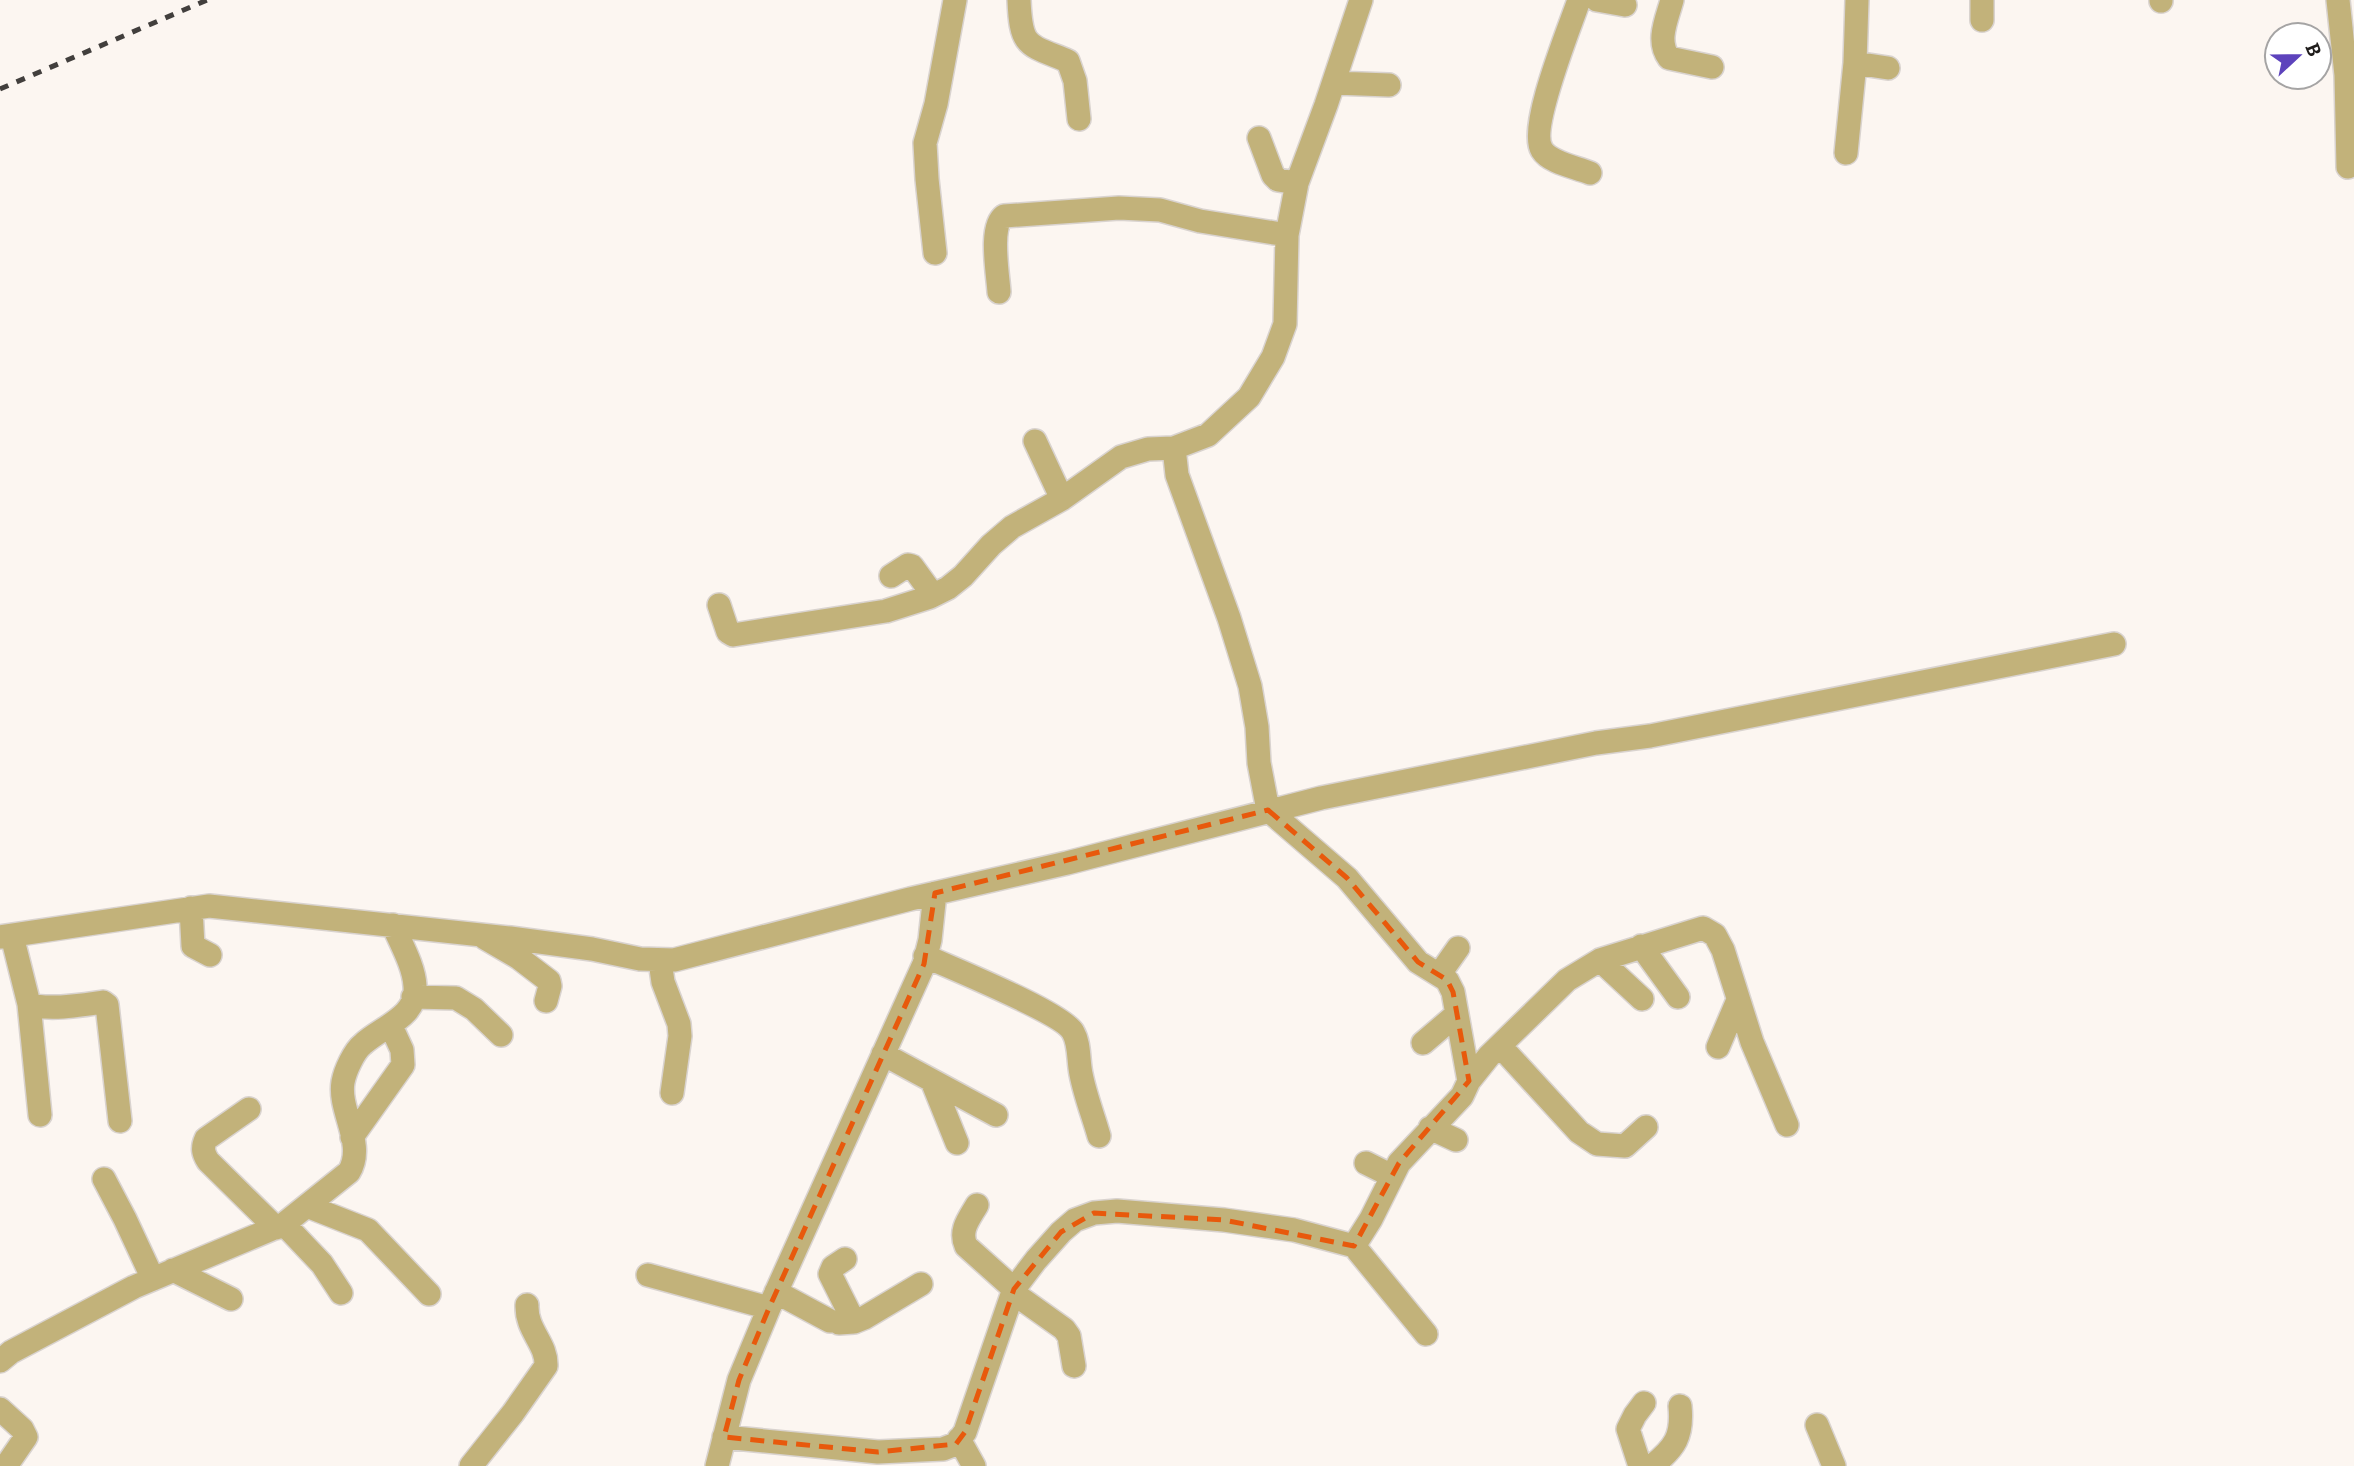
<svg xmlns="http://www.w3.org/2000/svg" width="2354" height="1466" font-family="Bitter,serif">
<rect width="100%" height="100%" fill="#fcf6f1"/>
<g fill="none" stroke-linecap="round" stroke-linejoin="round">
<g stroke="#d9d3cf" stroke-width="26">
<path id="minor" d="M1019,0c2,48 8,44 49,61l7,20 4,38
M1361,0l-35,105 -29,78 -10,52 -2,89 -12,33 -24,40 -41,38 -34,13 3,27 52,143 21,68 7,41 2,36 9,47 79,68 71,84 29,18 6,12 16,89
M1579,0c-9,27 -51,128 -37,150 8,13 34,17 48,23
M1597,0l28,5
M1672,0c-5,19 -16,41 -3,58l43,9
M2338,0l8,75 2,92
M2161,1v-1
M1982,20v-20
M1855,63l33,5
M1334,83l55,2
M1259,138l14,37 5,5 19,3
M1846,153l9,-90 2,-63
M935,253l-8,-74 -2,-36 11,-39 19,-104
M999,292c-1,-18 -10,-65 5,-76l115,-8 41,2 40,11 87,14
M1035,441l27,58
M891,576l17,-11 4,1 21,29
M719,605l9,27 5,3 153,-24 44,-14 18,-9 15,-12 28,-31 21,-18 50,-28 59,-42 27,-8 26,-1
M191,908l2,38 17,9
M12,936l17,68 11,111
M0,937l209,-31 301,32 82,11 48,10 34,1 236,-61 157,-36 254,-65 275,-55 54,-7 464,-92
M485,938l34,20 30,23 1,5 -4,15
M1641,946l37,51
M925,956c26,12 138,57 148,76 7,12 5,28 8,42 4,21 12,41 18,62
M1600,960l42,39
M660,961l3,21 16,42 1,12 -8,57
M1439,975l19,-27
M413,997l43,1 18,11 27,26
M29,1004c18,7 54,1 74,-2l4,3 13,116
M1423,1043l34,-29
M1501,1047l78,85 18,12 28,2 21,-19
M1718,1047l20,-47
M883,1054l113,61
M932,1081l25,62
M249,1109l-43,30c-4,9 -3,14 2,22l68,67
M1430,1128l26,12
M352,1137l51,-72 -1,-15 -11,-24
M1366,1163l26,13
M104,1179l21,40 28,60
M977,1205c-8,14 -18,25 -11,41l48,43
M307,1206l61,24 61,64
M284,1224l38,40 19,29
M1354,1246l17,-27 28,-56 63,-67 7,-15 20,-25 78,-76 33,-20 103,-32 12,7 8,15 29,92 35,83
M845,1259l-12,8 -3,7 24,48
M173,1270l58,29
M648,1275l121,33
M776,1292l54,29
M1012,1292l52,37 5,7 5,30
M839,1323l15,-1 10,-4 57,-34
M0,1361l11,-9 123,-65 150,-63 65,-52c17,-28 -11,-61 -6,-90 2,-11 11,-31 20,-38 18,-17 55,-27 52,-58 -1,-20 -14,-42 -22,-61
M0,1409l22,20 4,8 -20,29
M1817,1425l17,41
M724,1437l154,15 65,-3 13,-5 9,-12 49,-143 22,-29 25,-28 14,-12 19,-7 23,-2 107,9 70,10 60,16 72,88
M959,1439l15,27
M471,1466l42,-53 33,-47c1,-23 -20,-35 -19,-61
M717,1466l22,-86 30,-72 155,-344 6,-24 5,-47
M1640,1466l-12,-37 7,-14 9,-12
M1652,1466c23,-18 31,-30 28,-60"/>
</g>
<use href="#minor" stroke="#c2b27a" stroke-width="23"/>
<path stroke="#423f3d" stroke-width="5" stroke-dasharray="9 9" stroke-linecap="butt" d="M0,89l207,-89"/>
</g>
<path fill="none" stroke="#e8590c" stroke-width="5" stroke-dasharray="14 9" stroke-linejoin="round" d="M1268,810l79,68 71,84 29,18 6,12 16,89 -70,82 -45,83 -130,-26 -130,-7 -33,19 -47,57 -49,143 -9,12 -78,8 -154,-15 15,-57 30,-72 155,-344 11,-71z"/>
<g transform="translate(2298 56) rotate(68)"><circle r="33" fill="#ffffff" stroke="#a5a4a4" stroke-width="2"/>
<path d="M0-5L12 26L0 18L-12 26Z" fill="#5d43bc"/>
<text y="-10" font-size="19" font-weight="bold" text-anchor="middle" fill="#1f1c1b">B</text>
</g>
</svg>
